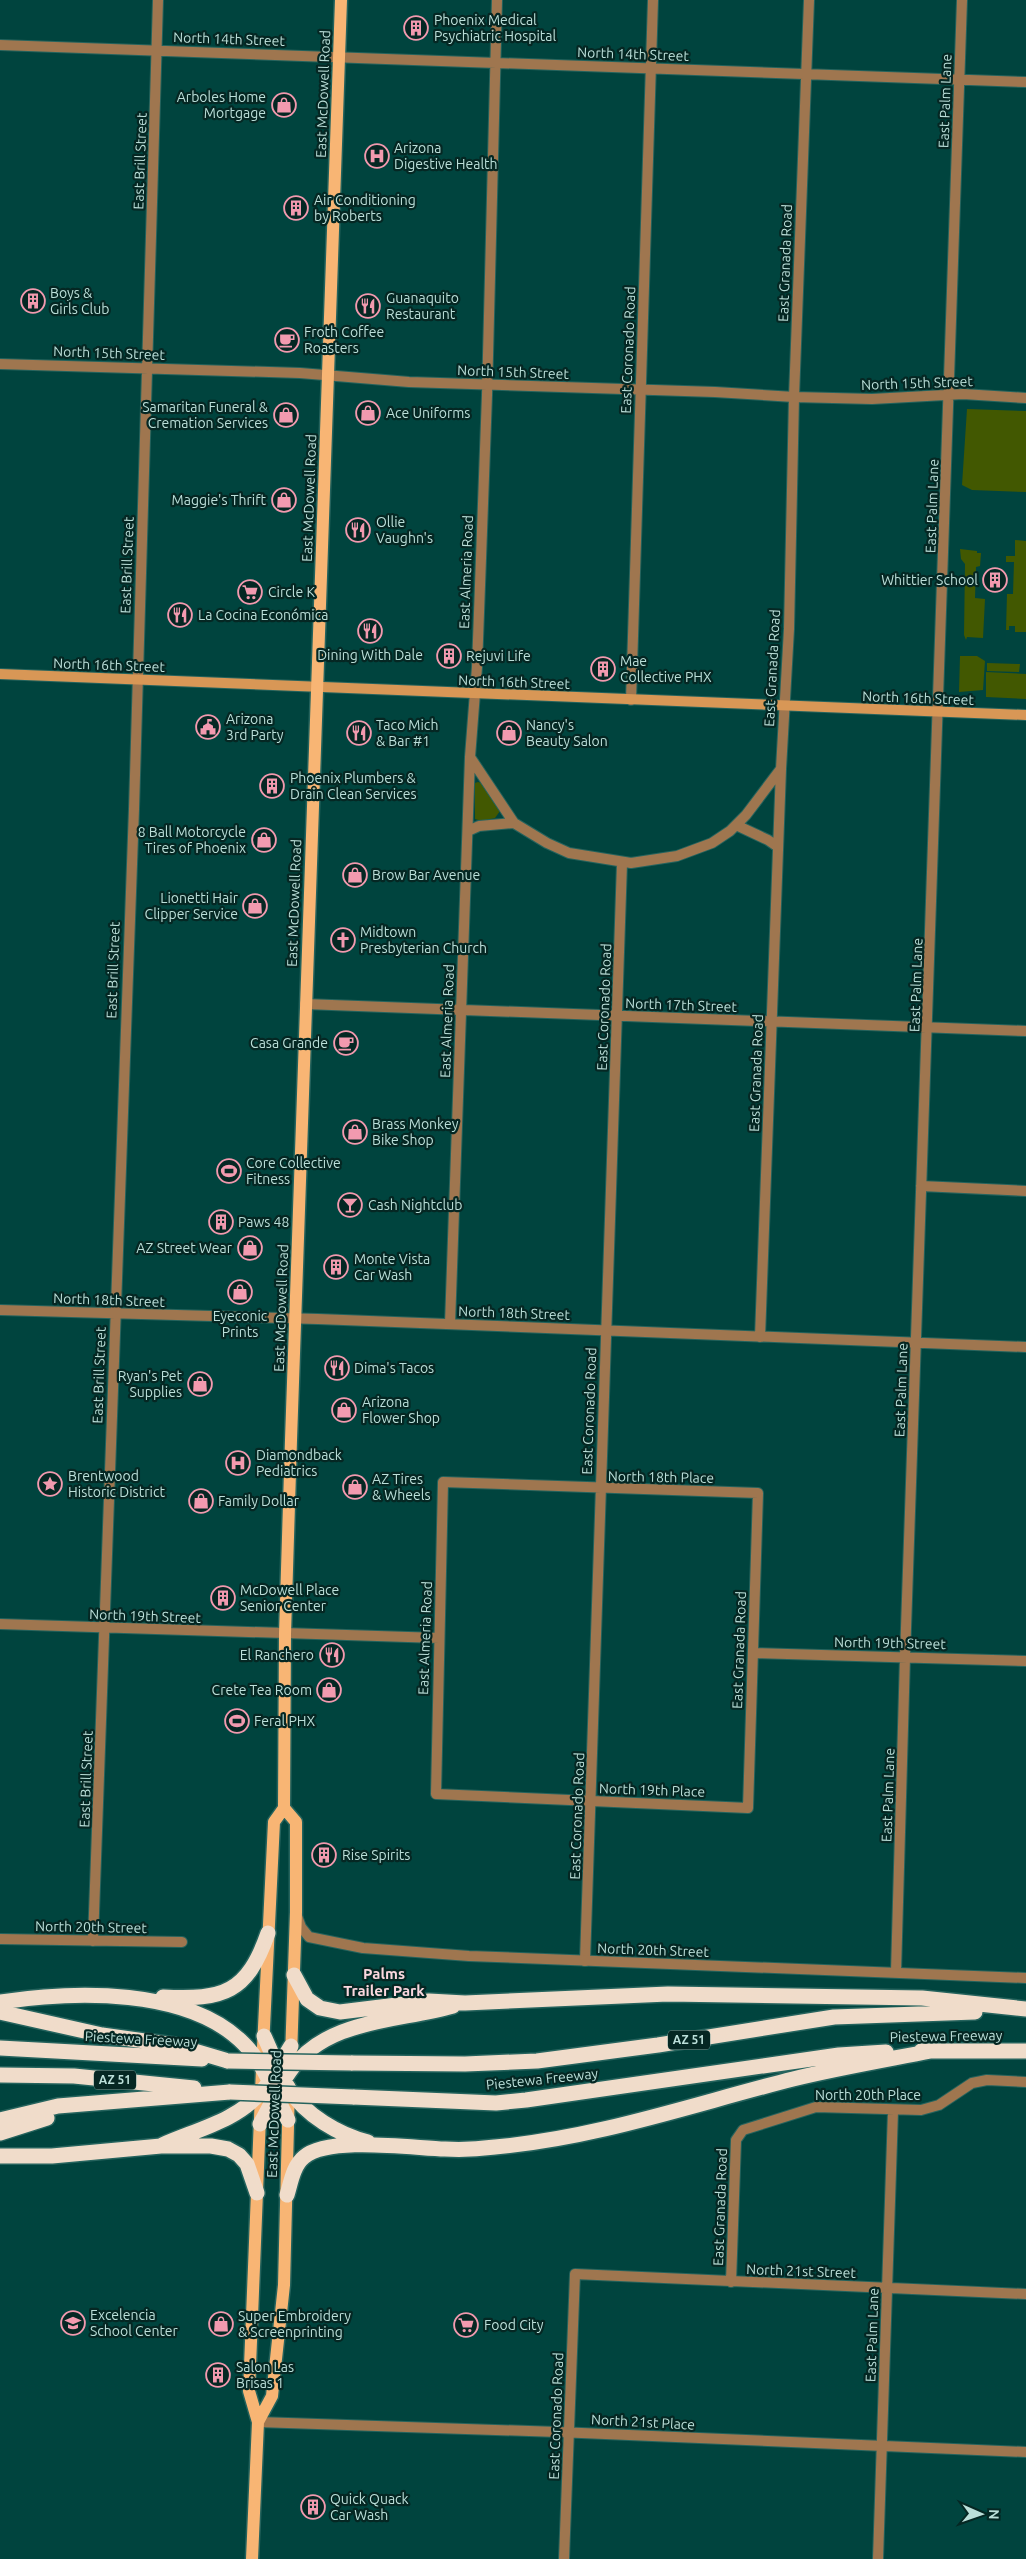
<svg xmlns="http://www.w3.org/2000/svg" width="1026" height="2559" font-family="Ubuntu,sans-serif">
<rect width="100%" height="100%" fill="#00443e"/>
<path fill="#425801" d="M967,409l59,2v81l-54,-2 -10,-5z
M1015,540l11,1v91h-11v-6h-6v4h-3l1,-36h6l1,-32h-8v-6h9z
M960,549l17,2v2h4l-1,13 -4,1 -1,31 10,1 -2,39 -16,-1 -1,3 -2,-5 1,-71 -4,-5z
M960,656h17l8,5 -2,29 -24,2z
M987,663l33,1 -1,8 -32,-1z
M986,672l40,2v25l-40,-2z
M478,782l3,1 19,28 -5,7 -13,3 -7,-2v-36z"/>
<g fill="none" stroke-linecap="round" stroke-linejoin="round">
<g stroke="#25635d" stroke-width="12">
<path id="minor" d="M0,45l1026,37
M0,364l300,9 109,9 306,10 79,5 78,2 91,-5 63,4
M631,700l22,-700
M470,757l44,66 33,20 22,10 62,10 46,-7 35,-13 18,-12 16,-16 34,-45
M736,825l32,15 10,7
M468,831l11,-5 35,-3
M305,1004l721,27
M921,1186l105,5
M0,1310l318,9 708,28
M450,1324l20,-567 7,-90 10,-272 10,-395
M760,1337l21,-568 8,-140 5,-232 15,-397
M443,1482l315,11 -10,315 -312,-14z
M0,1624l439,14
M753,1653l273,8
M0,1939l182,3
M93,1941l41,-1132 24,-809
M585,1961l37,-1098
M896,1972l9,-315 57,-1657
M731,2282l5,-142 7,-10 73,-23 105,3 18,-5 33,-22 15,-3 39,2
M258,2422l300,10 468,20
M564,2559l11,-285 451,20
M878,2559l15,-448"/>
</g>
<g stroke="#25635d" stroke-width="12">
<path id="tertiary" d="M297,1916l4,11 8,10 54,11 106,8 557,22"/>
</g>
<g stroke="#25635d" stroke-width="12">
<path id="secondary" d="M0,674l1026,41"/>
</g>
<g stroke="#25635d" stroke-width="15">
<path id="primary" d="M284,1808l12,14v90l-5,144
M258,2422l14,-26 12,-111 5,-199
M252,2559l6,-137 -9,-31 13,-323 12,-246 10,-14 1,-174 6,-194 50,-1440"/>
</g>
<g stroke="#25635d" stroke-width="18">
<path id="motorway" d="M294,1975l13,24 13,9 20,4 89,-11 36,2 203,-9 254,4 104,11
M163,1997c61,3 84,-4 105,-64
M0,2002c74,-11 188,-15 244,42 21,21 31,51 44,76
M0,2012l102,23 72,10 54,16
M264,2036c8,17 15,37 25,53 16,26 50,46 79,53
M0,2048l202,11
M921,2051h105
M351,2063l114,1 72,-3 121,-16 176,-28 141,-5
M0,2075l74,1 120,12
M353,2097l143,6 30,-3 313,-45 47,-3
M0,2120l58,-14 172,-14
M260,2124c10,-17 18,-37 30,-53 37,-53 108,-49 163,-65
M0,2133l47,-15
M162,2145c33,-15 75,-24 99,-53 12,-13 20,-30 30,-46
M0,2156h52l109,-10h50l17,3 11,6 8,9 10,29
M287,2195c4,-13 6,-29 17,-38 25,-21 108,-9 141,-8 16,1 34,0 50,-2 102,-9 199,-43 298,-68 45,-11 92,-19 138,-28"/>
</g>
<use href="#minor" stroke="#9f764f" stroke-width="10"/>
<use href="#tertiary" stroke="#9f764f" stroke-width="10"/>
<use href="#secondary" stroke="#d89756" stroke-width="10"/>
<use href="#primary" stroke="#f8b574" stroke-width="12"/>
<use href="#motorway" stroke="#f0dcca" stroke-width="15"/>
<g stroke="#25635d" stroke-width="18" stroke-linecap="butt">
<path id="motorway-bridge" d="M228,2061l123,2
M230,2092l123,5"/>
</g>
<use href="#motorway-bridge" stroke="#f0dcca" stroke-width="15"/>
</g>
<defs>
<g id="building-ring" transform="scale(1.25)"><circle r="9.5" fill="#052723" stroke="#f29aaf" stroke-width="1.5"/><path d="M-4-6H4V6H1V3H-1V6H-4ZM-2.5-4.3h1.7v1.8h-1.7ZM.8-4.3h1.7v1.8H.8ZM-2.5-1h1.7V.8h-1.7ZM.8-1h1.7V.8H.8Z" fill="#f29aaf"/></g>
<g id="shop-ring" transform="scale(1.25)"><circle r="9.5" fill="#052723" stroke="#f29aaf" stroke-width="1.5"/><path d="M-5-2.5h2.3a2.7 3.5 0 0 1 5.4 0H5L5.5 6h-11ZM-1.5-2.5h3a1.5 2.3 0 0 0-3 0Z" fill="#f29aaf"/></g>
<g id="hospital-ring" transform="scale(1.25)"><circle r="9.5" fill="#052723" stroke="#f29aaf" stroke-width="1.5"/><path d="M-5-5h3v3.5h4V-5h3V5h-3V1.5h-4V5h-3Z" fill="#f29aaf"/></g>
<g id="restaurant-ring" transform="scale(1.25)"><circle r="9.5" fill="#052723" stroke="#f29aaf" stroke-width="1.5"/><path d="M-5-6h1v4h1v-4h1v4h1v-4h1v5L-1.5 .5V6h-2V.5L-5-1ZM5-6V6H3V1.5H1.5Q1.5-4 5-6Z" fill="#f29aaf"/></g>
<g id="cafe-ring" transform="scale(1.25)"><circle r="9.5" fill="#052723" stroke="#f29aaf" stroke-width="1.5"/><path d="M-5.5-4.5H6V0H3Q3 3.5 0 3.5H-2.5Q-5.5 3.5-5.5 0ZM3-3.2v2h1.7v-2ZM-6 4.5H4V6H-6Z" fill="#f29aaf"/></g>
<g id="supermarket-ring" transform="scale(1.25)"><circle r="9.5" fill="#052723" stroke="#f29aaf" stroke-width="1.5"/><path d="M-6-5.5h2.5l.6 2H6L4.5 2H-2.5L-4.4-4H-6ZM-1.5 3.2a1.3 1.3 0 1 0 .1 0ZM3 3.2a1.3 1.3 0 1 0 .1 0Z" fill="#f29aaf"/></g>
<g id="civic-ring" transform="scale(1.25)"><circle r="9.5" fill="#052723" stroke="#f29aaf" stroke-width="1.5"/><path d="M-.6-6.5H3V-4.5H.6V-3L4-1V1h2V6H-6V1h2V-1L-.6-3ZM-1.2 2.5V6h2.4V2.5Z" fill="#f29aaf"/></g>
<g id="church-ring" transform="scale(1.25)"><circle r="9.5" fill="#052723" stroke="#f29aaf" stroke-width="1.5"/><path d="M-1.2-6h2.4v3.5h3.3v2.4h-3.3V6h-2.4V-.1h-3.3v-2.4h3.3Z" fill="#f29aaf"/></g>
<g id="stadium-ring" transform="scale(1.25)"><circle r="9.5" fill="#052723" stroke="#f29aaf" stroke-width="1.5"/><path d="M0-5a6.5 5 0 1 0 0 10a6.5 5 0 1 0 0-10ZM-3.5-1.8h7v3.6h-7Z" fill="#f29aaf"/></g>
<g id="bar-ring" transform="scale(1.25)"><circle r="9.5" fill="#052723" stroke="#f29aaf" stroke-width="1.5"/><path d="M-6-5H6L.8 .8V4.5H3.5V6h-7V4.5H-.8V.8Z" fill="#f29aaf"/></g>
<g id="sight-ring" transform="scale(1.25)"><circle r="9.5" fill="#052723" stroke="#f29aaf" stroke-width="1.5"/><path d="M0-6L1.8-2.2L6-1.7L2.9 1.2L3.7 5.4L0 3.3L-3.7 5.4L-2.9 1.2L-6-1.7L-1.8-2.2Z" fill="#f29aaf"/></g>
<g id="school-ring" transform="scale(1.25)"><circle r="9.5" fill="#052723" stroke="#f29aaf" stroke-width="1.5"/><path d="M0-5L7-2L0 1L-7-2ZM-4 1L0 2.5L4 1V4Q0 6-4 4Z" fill="#f29aaf"/></g>
</defs>
<g fill-rule="evenodd">
<use href="#building-ring" x="416" y="28"/>
<use href="#shop-ring" x="284" y="105"/>
<use href="#hospital-ring" x="377" y="156"/>
<use href="#building-ring" x="296" y="208"/>
<use href="#building-ring" x="33" y="301"/>
<use href="#restaurant-ring" x="368" y="306"/>
<use href="#cafe-ring" x="287" y="340"/>
<use href="#shop-ring" x="368" y="413"/>
<use href="#shop-ring" x="286" y="415"/>
<use href="#shop-ring" x="284" y="500"/>
<use href="#restaurant-ring" x="358" y="530"/>
<use href="#building-ring" x="995" y="580"/>
<use href="#supermarket-ring" x="250" y="592"/>
<use href="#restaurant-ring" x="180" y="615"/>
<use href="#restaurant-ring" x="370" y="631"/>
<use href="#building-ring" x="449" y="656"/>
<use href="#building-ring" x="603" y="669"/>
<use href="#civic-ring" x="208" y="727"/>
<use href="#restaurant-ring" x="359" y="733"/>
<use href="#shop-ring" x="509" y="733"/>
<use href="#building-ring" x="272" y="786"/>
<use href="#shop-ring" x="264" y="840"/>
<use href="#shop-ring" x="355" y="875"/>
<use href="#shop-ring" x="255" y="906"/>
<use href="#church-ring" x="343" y="940"/>
<use href="#cafe-ring" x="346" y="1043"/>
<use href="#shop-ring" x="355" y="1132"/>
<use href="#stadium-ring" x="229" y="1171"/>
<use href="#bar-ring" x="350" y="1205"/>
<use href="#building-ring" x="221" y="1222"/>
<use href="#shop-ring" x="250" y="1248"/>
<use href="#building-ring" x="336" y="1267"/>
<use href="#shop-ring" x="240" y="1292"/>
<use href="#restaurant-ring" x="337" y="1368"/>
<use href="#shop-ring" x="200" y="1384"/>
<use href="#shop-ring" x="344" y="1410"/>
<use href="#hospital-ring" x="238" y="1463"/>
<use href="#sight-ring" x="50" y="1484"/>
<use href="#shop-ring" x="355" y="1487"/>
<use href="#shop-ring" x="201" y="1501"/>
<use href="#building-ring" x="223" y="1598"/>
<use href="#restaurant-ring" x="332" y="1655"/>
<use href="#shop-ring" x="329" y="1690"/>
<use href="#stadium-ring" x="237" y="1721"/>
<use href="#building-ring" x="324" y="1855"/>
<use href="#school-ring" x="73" y="2323"/>
<use href="#shop-ring" x="221" y="2324"/>
<use href="#supermarket-ring" x="466" y="2325"/>
<use href="#building-ring" x="218" y="2375"/>
<use href="#building-ring" x="313" y="2507"/>
</g>
<g text-anchor="middle" stroke-width="4.5" stroke-linejoin="round" paint-order="stroke">
<g fill="#052723" stroke="#84a8a2" stroke-width="1">
<rect x="668" y="2030.5" width="42" height="19" rx="4"/>
<rect x="94" y="2070.5" width="42" height="19" rx="4"/>
</g>
<g font-size="12" font-weight="bold" fill="#bbdfd9">
<text x="689" y="2044">AZ 51</text>
<text x="115" y="2084">AZ 51</text>
</g>
<g font-size="14" fill="#bbdfd9" stroke="#052723" text-anchor="start">
<text x="434" y="25">Phoenix Medical<tspan x="434" dy="16">Psychiatric Hospital</tspan></text>
<text x="266" y="102" text-anchor="end">Arboles Home<tspan x="266" dy="16">Mortgage</tspan></text>
<text x="394" y="153">Arizona<tspan x="394" dy="16">Digestive Health</tspan></text>
<text x="314" y="205">Air Conditioning<tspan x="314" dy="16">by Roberts</tspan></text>
<text x="50" y="298">Boys &amp;<tspan x="50" dy="16">Girls Club</tspan></text>
<text x="386" y="303">Guanaquito<tspan x="386" dy="16">Restaurant</tspan></text>
<text x="304" y="337">Froth Coffee<tspan x="304" dy="16">Roasters</tspan></text>
<text x="268" y="412" text-anchor="end">Samaritan Funeral &amp;<tspan x="268" dy="16">Cremation Services</tspan></text>
<text x="386" y="418">Ace Uniforms</text>
<text x="266" y="505" text-anchor="end">Maggie's Thrift</text>
<text x="376" y="527">Ollie<tspan x="376" dy="16">Vaughn's</tspan></text>
<text x="978" y="585" text-anchor="end">Whittier School</text>
<text x="268" y="597">Circle K</text>
<text x="198" y="620">La Cocina Económica</text>
<text x="370" y="660" text-anchor="middle">Dining With Dale</text>
<text x="466" y="661">Rejuvi Life</text>
<text x="620" y="666">Mae<tspan x="620" dy="16">Collective PHX</tspan></text>
<text x="226" y="724">Arizona<tspan x="226" dy="16">3rd Party</tspan></text>
<text x="376" y="730">Taco Mich<tspan x="376" dy="16">&amp; Bar #1</tspan></text>
<text x="526" y="730">Nancy's<tspan x="526" dy="16">Beauty Salon</tspan></text>
<text x="290" y="783">Phoenix Plumbers &amp;<tspan x="290" dy="16">Drain Clean Services</tspan></text>
<text x="246" y="837" text-anchor="end">8 Ball Motorcycle<tspan x="246" dy="16">Tires of Phoenix</tspan></text>
<text x="372" y="880">Brow Bar Avenue</text>
<text x="238" y="903" text-anchor="end">Lionetti Hair<tspan x="238" dy="16">Clipper Service</tspan></text>
<text x="360" y="937">Midtown<tspan x="360" dy="16">Presbyterian Church</tspan></text>
<text x="328" y="1048" text-anchor="end">Casa Grande</text>
<text x="372" y="1129">Brass Monkey<tspan x="372" dy="16">Bike Shop</tspan></text>
<text x="246" y="1168">Core Collective<tspan x="246" dy="16">Fitness</tspan></text>
<text x="368" y="1210">Cash Nightclub</text>
<text x="238" y="1227">Paws 48</text>
<text x="232" y="1253" text-anchor="end">AZ Street Wear</text>
<text x="354" y="1264">Monte Vista<tspan x="354" dy="16">Car Wash</tspan></text>
<text x="240" y="1321" text-anchor="middle">Eyeconic<tspan x="240" dy="16">Prints</tspan></text>
<text x="354" y="1373">Dima's Tacos</text>
<text x="182" y="1381" text-anchor="end">Ryan's Pet<tspan x="182" dy="16">Supplies</tspan></text>
<text x="362" y="1407">Arizona<tspan x="362" dy="16">Flower Shop</tspan></text>
<text x="256" y="1460">Diamondback<tspan x="256" dy="16">Pediatrics</tspan></text>
<text x="68" y="1481">Brentwood<tspan x="68" dy="16">Historic District</tspan></text>
<text x="372" y="1484">AZ Tires<tspan x="372" dy="16">&amp; Wheels</tspan></text>
<text x="218" y="1506">Family Dollar</text>
<text x="240" y="1595">McDowell Place<tspan x="240" dy="16">Senior Center</tspan></text>
<text x="314" y="1660" text-anchor="end">El Ranchero</text>
<text x="312" y="1695" text-anchor="end">Crete Tea Room</text>
<text x="254" y="1726">Feral PHX</text>
<text x="342" y="1860">Rise Spirits</text>
<text x="90" y="2320">Excelencia<tspan x="90" dy="16">School Center</tspan></text>
<text x="238" y="2321">Super Embroidery<tspan x="238" dy="16">&amp; Screenprinting</tspan></text>
<text x="484" y="2330">Food City</text>
<text x="236" y="2372">Salon Las<tspan x="236" dy="16">Brisas 1</tspan></text>
<text x="330" y="2504">Quick Quack<tspan x="330" dy="16">Car Wash</tspan></text>
</g>
<g font-size="14" fill="#bbdfd9" stroke="#052723">
<text transform="translate(229 39) rotate(2)" y="5">North 14th Street</text>
<text transform="translate(633 54) rotate(2)" y="5">North 14th Street</text>
<text transform="translate(323 94) rotate(-88)" y="5">East McDowell Road</text>
<text transform="translate(945 101) rotate(-88)" y="5">East Palm Lane</text>
<text transform="translate(140 161) rotate(-88)" y="5">East Brill Street</text>
<text transform="translate(785 263) rotate(-88)" y="5">East Granada Road</text>
<text transform="translate(628 350) rotate(-88)" y="5">East Coronado Road</text>
<text transform="translate(109 353) rotate(2)" y="5">North 15th Street</text>
<text transform="translate(513 372) rotate(2)" y="5">North 15th Street</text>
<text transform="translate(917 383) rotate(-2)" y="5">North 15th Street</text>
<text transform="translate(309 498) rotate(-88)" y="5">East McDowell Road</text>
<text transform="translate(932 506) rotate(-88)" y="5">East Palm Lane</text>
<text transform="translate(127 565) rotate(-88)" y="5">East Brill Street</text>
<text transform="translate(466 572) rotate(-88)" y="5">East Almeria Road</text>
<text transform="translate(109 665) rotate(2)" y="5">North 16th Street</text>
<text transform="translate(772 668) rotate(-87)" y="5">East Granada Road</text>
<text transform="translate(514 682) rotate(2)" y="5">North 16th Street</text>
<text transform="translate(918 698) rotate(2)" y="5">North 16th Street</text>
<text transform="translate(294 903) rotate(-88)" y="5">East McDowell Road</text>
<text transform="translate(113 970) rotate(-88)" y="5">East Brill Street</text>
<text transform="translate(916 985) rotate(-88)" y="5">East Palm Lane</text>
<text transform="translate(681 1005) rotate(2)" y="5">North 17th Street</text>
<text transform="translate(604 1007) rotate(-88)" y="5">East Coronado Road</text>
<text transform="translate(447 1021) rotate(-88)" y="5">East Almeria Road</text>
<text transform="translate(756 1073) rotate(-88)" y="5">East Granada Road</text>
<text transform="translate(109 1300) rotate(2)" y="5">North 18th Street</text>
<text transform="translate(281 1308) rotate(-88)" y="5">East McDowell Road</text>
<text transform="translate(514 1313) rotate(2)" y="5">North 18th Street</text>
<text transform="translate(99 1375) rotate(-88)" y="5">East Brill Street</text>
<text transform="translate(901 1390) rotate(-88)" y="5">East Palm Lane</text>
<text transform="translate(589 1411) rotate(-88)" y="5">East Coronado Road</text>
<text transform="translate(661 1477) rotate(1)" y="5">North 18th Place</text>
<text transform="translate(145 1616) rotate(2)" y="5">North 19th Street</text>
<text transform="translate(425 1638) rotate(-88)" y="5">East Almeria Road</text>
<text transform="translate(890 1643) rotate(1)" y="5">North 19th Street</text>
<text transform="translate(739 1650) rotate(-88)" y="5">East Granada Road</text>
<text transform="translate(86 1779) rotate(-88)" y="5">East Brill Street</text>
<text transform="translate(652 1790) rotate(2)" y="5">North 19th Place</text>
<text transform="translate(888 1795) rotate(-88)" y="5">East Palm Lane</text>
<text transform="translate(577 1816) rotate(-88)" y="5">East Coronado Road</text>
<text transform="translate(91 1927) rotate(1)" y="5">North 20th Street</text>
<text transform="translate(653 1950) rotate(2)" y="5">North 20th Street</text>
<text transform="translate(946 2036) rotate(-1)" y="5">Piestewa Freeway</text>
<text transform="translate(141 2039) rotate(3)" y="5">Piestewa Freeway</text>
<text transform="translate(542 2079) rotate(-6)" y="5">Piestewa Freeway</text>
<text x="868" y="2100">North 20th Place</text>
<text transform="translate(274 2114) rotate(-88)" y="5">East McDowell Road</text>
<text transform="translate(720 2207) rotate(-88)" y="5">East Granada Road</text>
<text transform="translate(801 2271) rotate(2)" y="5">North 21st Street</text>
<text transform="translate(872 2335) rotate(-88)" y="5">East Palm Lane</text>
<text transform="translate(556 2416) rotate(-88)" y="5">East Coronado Road</text>
<text transform="translate(643 2422) rotate(3)" y="5">North 21st Place</text>
</g>
<g font-size="15" font-weight="bold" fill="#fbd8df" stroke="#052723">
<text x="384" y="1979">Palms<tspan x="384" dy="17">Trailer Park</tspan></text>
</g>
</g>
<g transform="translate(981 2514) rotate(92)" stroke="#052723" stroke-width="4" paint-order="stroke">
<path d="M0-4L9 19L0 12L-9 19Z" fill="#bbdfd9"/>
<text y="-8" font-size="14" font-weight="bold" text-anchor="middle" fill="#bbdfd9">N</text>
</g>
</svg>
